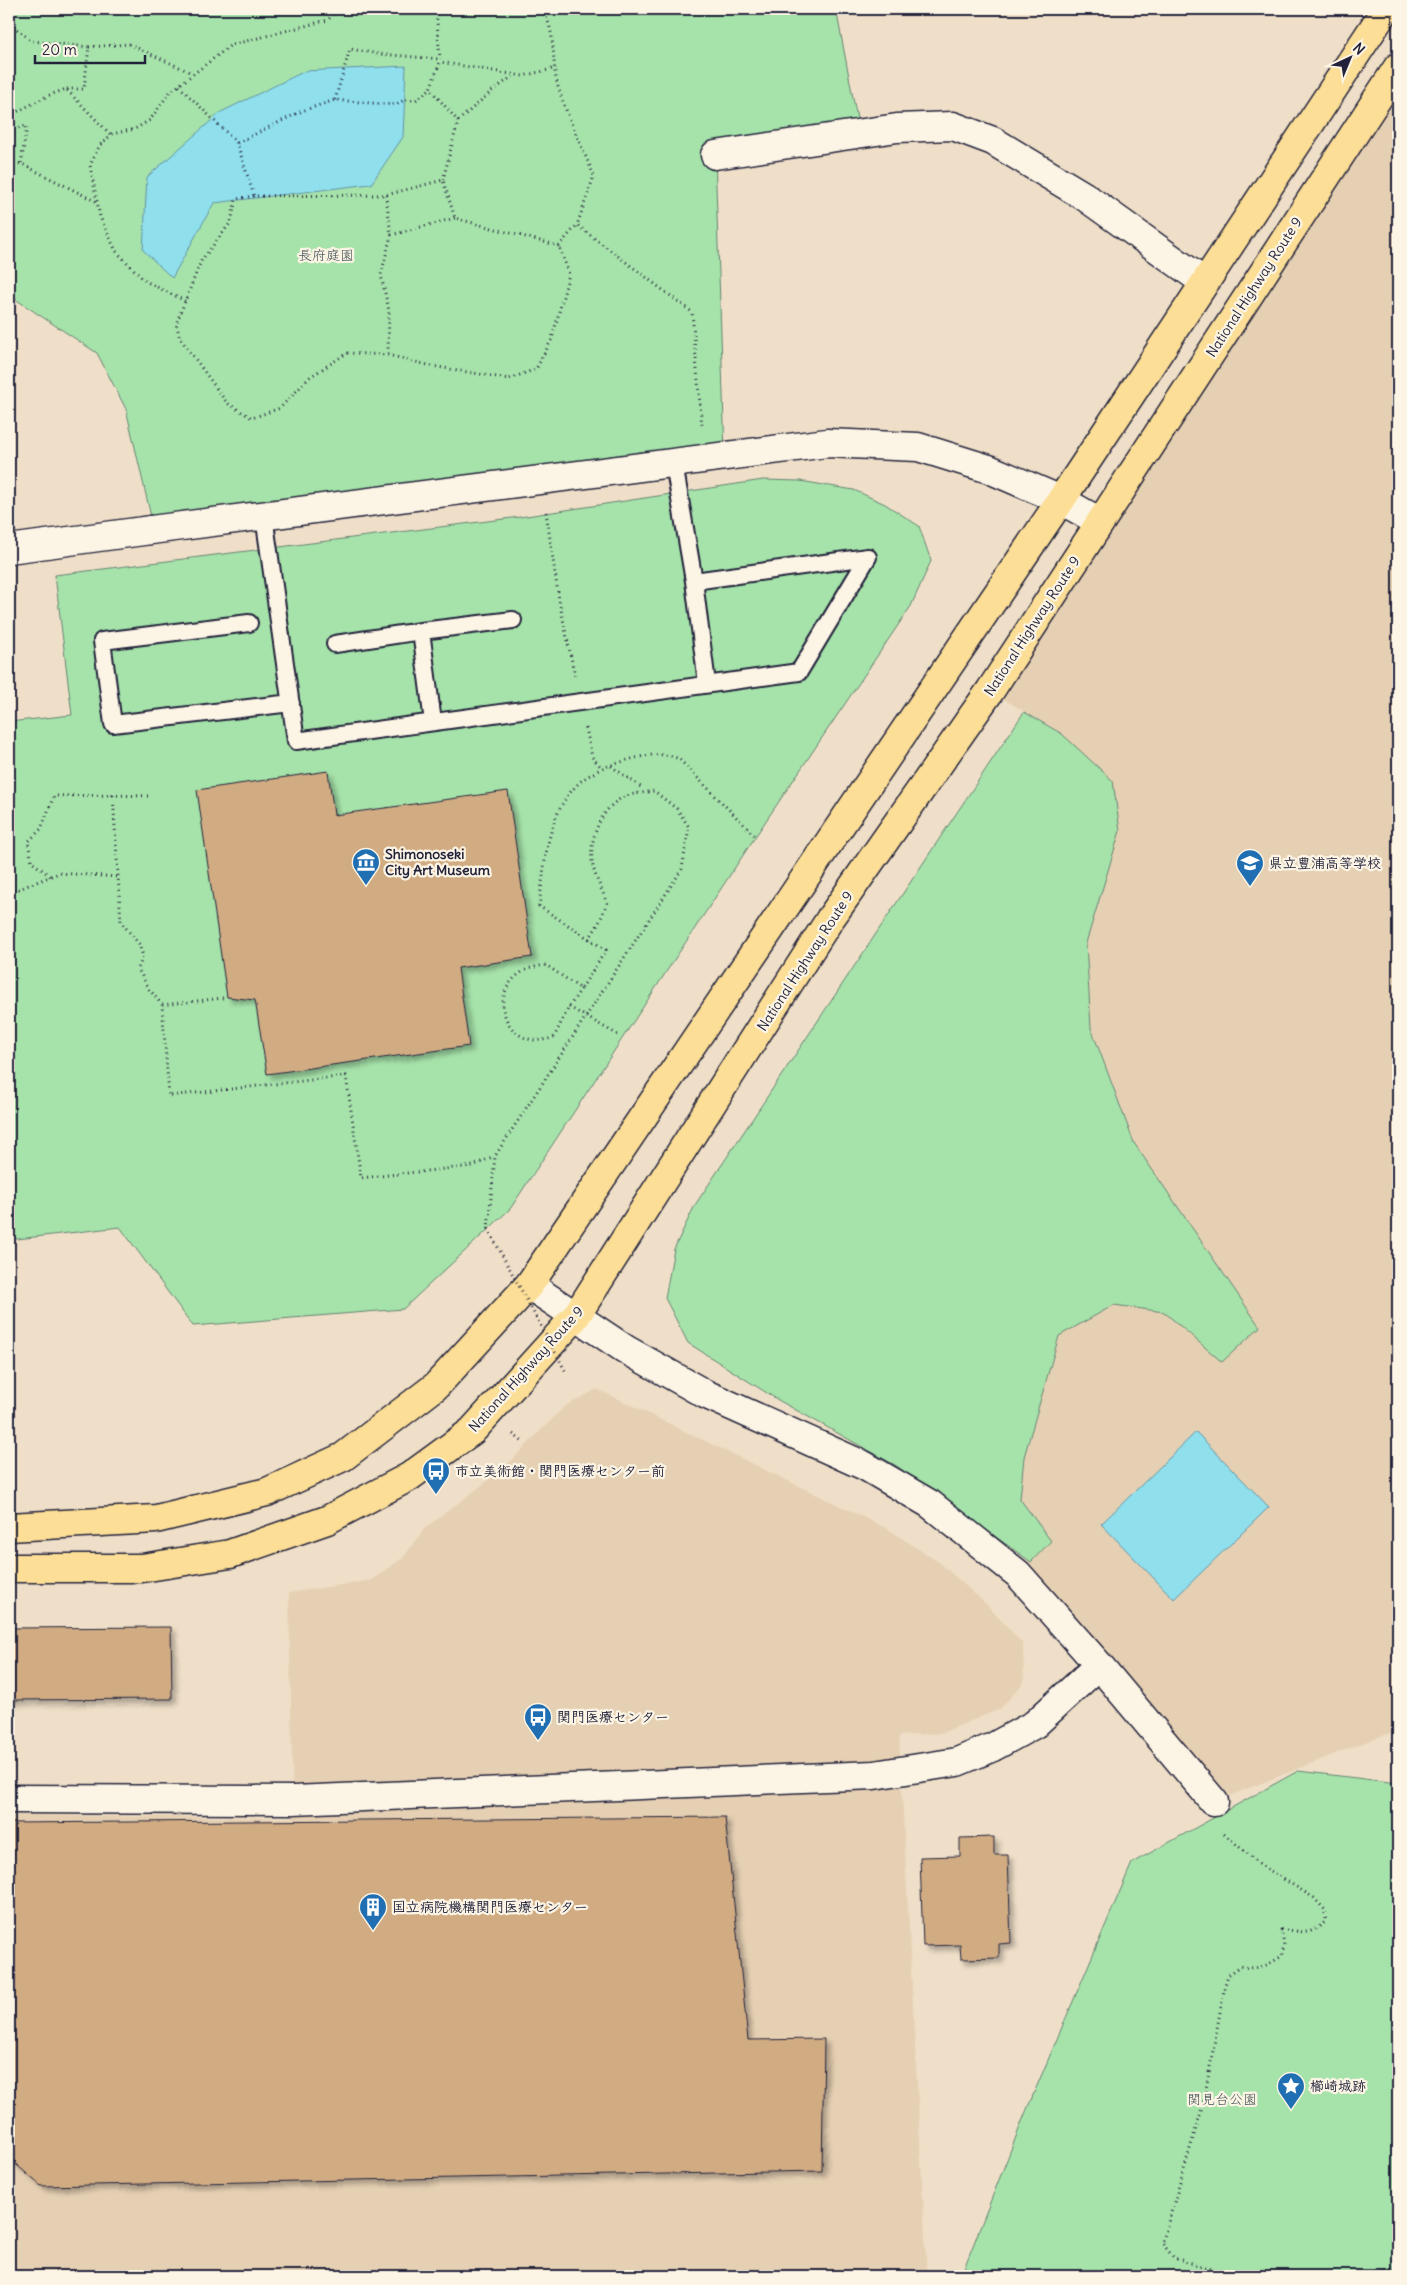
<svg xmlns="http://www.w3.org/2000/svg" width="1407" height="2285" font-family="Delius,'Klee One',sans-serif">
<defs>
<filter id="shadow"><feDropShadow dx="4.5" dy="4.5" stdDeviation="2.5" flood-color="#0004"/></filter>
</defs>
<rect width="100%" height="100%" fill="#efdfc8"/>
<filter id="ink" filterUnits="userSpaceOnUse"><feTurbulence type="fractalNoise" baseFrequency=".02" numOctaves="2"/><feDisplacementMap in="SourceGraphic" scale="10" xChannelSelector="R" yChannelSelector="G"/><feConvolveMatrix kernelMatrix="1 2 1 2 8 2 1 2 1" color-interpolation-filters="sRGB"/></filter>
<g filter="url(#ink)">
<path fill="#e6d0b3" d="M1398,67v1665l-15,3 -169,67 -196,-228 33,-33 -31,-42 4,-42 35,-121 55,-31 50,7 58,50 37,-35 -125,-184 -43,-115 -5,-85 33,-112 -57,-97 -72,-43z
M597,1389l291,140 52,34 47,42 36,39 1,38 -24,27 -58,24 -43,3 28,540h-918v-461l284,3 -4,-225 83,-13 32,-23 20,-28 79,-60 61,-62z"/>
<path fill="#a6e3aa" stroke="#648272" d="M9,9h827l24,125 -145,21 10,299 -572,71 -27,-116 -29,-56 -88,-58z
M763,480l37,1 54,9 31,14 34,22 12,35 -20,45 -154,228 -247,375 -107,100 -210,17 -73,-99 -111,13v-518l63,-7 -17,-140 465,-58z
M1024,712l38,22 51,47 7,50 -34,112 5,85 43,115 126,184 -38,35 -58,-50 -50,-7 -55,31 -35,121 -4,42 31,42 -20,21 -136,-97 -117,-65 -90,-57 -23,-45 9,-49 21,-44z
M1298,1771l100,12v493h-437l64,-162 107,-251z"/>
<path fill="#8fdfec" stroke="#6393a5" d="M406,66l-3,71 -32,47 -157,19 -42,75 -29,-28 4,-73 74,-65 84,-41z
M1196,1432l73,75 -95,92 -73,-75z"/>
<path fill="#d1ac83" stroke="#22223b" filter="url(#shadow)" d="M328,771l6,44 174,-24 24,166 -74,11 11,78 -202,28 -12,-74 -28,-3 -30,-207z
M171,1627l1,72 -163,1v-72z
M725,1817l23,223 76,-1 -2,132 -781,15 -30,-26 -2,-59v-278z
M994,1837v18h14l3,88 -12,1v14l-38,1 -1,-14 -37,1 -3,-89 40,-1v-18z"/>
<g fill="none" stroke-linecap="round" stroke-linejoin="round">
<g stroke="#22223b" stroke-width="20">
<path id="service" d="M674,464l20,117
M264,516l32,225 503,-69 69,-115 -174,24 13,103
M249,623l-147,18 11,83 178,-21
M421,631l92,-11
M335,644l86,-13 12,91"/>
</g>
<g stroke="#22223b" stroke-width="31">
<path id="minor" d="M715,155l182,-27 56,-2 40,15 91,55 120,86
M9,549l142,-19"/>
</g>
<g stroke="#22223b" stroke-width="31">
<path id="tertiary" d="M151,530l676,-87 91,4 71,22 72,31 39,22
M529,1285l96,64 80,45 160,72 65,38 88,70 81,91 115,137
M9,1799l284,1 581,-25 83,-13 36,-15 42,-23 64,-59"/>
</g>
<g stroke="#22223b" stroke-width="31">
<path id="trunk" d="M9,1527l147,-8 111,-27 76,-35 93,-71 93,-101 532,-785 325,-491
M9,1568h133l88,-14 97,-34 82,-43 63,-46 104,-115 254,-397 160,-228 408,-624"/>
</g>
<path stroke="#22223b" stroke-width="3" stroke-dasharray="1 4" stroke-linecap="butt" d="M436,9l4,50
M541,9c16,20 10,50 16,74 9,32 25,63 37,93l-17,49 115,87 10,115
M9,23l23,18 57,6 -5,42h-18
M89,47l40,-3 63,29
M179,86l58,57 17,53 132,-1 57,-15 12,38 104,28 18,-21
M335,100l15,-51 29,5 61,5
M9,116l38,-20 19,-7 44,45
M458,121l34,-30 24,-17
M9,130l18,-4 -6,38
M237,143l65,-32 33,-11 61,5 8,-5h12l14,-11
M9,162l13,2 75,38
M443,180l15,-59 -28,-32 10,-27 83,14 33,-8
M386,195l5,40 -10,40 8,36 -1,44
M254,196l-18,3 -5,23 -30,39 -25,63 4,14 47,65 25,15 28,-10 30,-31 37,-24 41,2 44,11 77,13 27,-10 16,-30 17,-65 -10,-28
M391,235l64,-17
M185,301l-40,-20 -29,-30 -16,-34 -10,-52 10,-20 12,-11 23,-5 15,-9 20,-28 61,-47 97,-25 9,-11
M546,512l13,88 16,76
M586,728l6,29 10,11c23,-7 55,-20 77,-9l75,76
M611,766l31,22
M148,796l-35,-1 8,127 18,22 4,12 -5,13 11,20 13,16
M50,876l-18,-14 -4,-20 13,-13 13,-33 59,-1
M9,893l50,-20 59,4
M581,989l-12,18 -15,30c-45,18 -72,-43 -30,-66 6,-4 16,-5 22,-6l35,24 25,-39 -67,-44c6,-42 7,-93 40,-123 6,-6 15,-10 23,-15
M223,998l-61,7 7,91 177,-20 15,102 112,-12 21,-10
M569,1007l51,29
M488,1229l7,-73 187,-287 7,-42 -12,-18 -23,-18c-9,2 -21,2 -30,6 -25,11 -38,49 -30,73 3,11 9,22 13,33l-8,20 -10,16
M513,1434l11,9
M1224,1834l37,31 53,33 11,12v12c-20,17 -22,7 -44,8l3,13 -2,13c-14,9 -24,15 -41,10l-13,9 -3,10 -22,120 -41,138 12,15 62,18
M1360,2276l19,-5 19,-1"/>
<use href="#service" stroke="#fcf5e5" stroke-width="16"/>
<use href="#minor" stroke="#fcf5e5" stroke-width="28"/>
<use href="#tertiary" stroke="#fcf5e5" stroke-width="28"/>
<use href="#trunk" stroke="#fcde96" stroke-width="28"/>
<path stroke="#22223b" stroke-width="3" stroke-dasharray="1 4" stroke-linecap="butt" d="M488,1229l78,143"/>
</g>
</g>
<defs>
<g id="museum-pin" transform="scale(1.4375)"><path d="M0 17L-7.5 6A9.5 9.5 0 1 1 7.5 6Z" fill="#1f6fb2" stroke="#fcf5e5"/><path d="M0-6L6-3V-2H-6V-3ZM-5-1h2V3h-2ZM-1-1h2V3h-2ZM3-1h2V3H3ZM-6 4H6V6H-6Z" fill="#fff"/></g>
<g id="school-pin" transform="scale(1.4375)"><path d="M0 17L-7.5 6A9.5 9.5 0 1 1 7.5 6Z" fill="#1f6fb2" stroke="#fcf5e5"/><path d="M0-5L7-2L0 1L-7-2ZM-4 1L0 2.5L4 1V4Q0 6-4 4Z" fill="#fff"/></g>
<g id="bus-pin" transform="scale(1.4375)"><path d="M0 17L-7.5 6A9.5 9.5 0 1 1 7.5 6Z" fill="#1f6fb2" stroke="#fcf5e5"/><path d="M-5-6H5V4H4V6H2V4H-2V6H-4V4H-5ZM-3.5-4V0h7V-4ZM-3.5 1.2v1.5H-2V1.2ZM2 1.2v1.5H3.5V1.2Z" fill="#fff"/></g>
<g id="building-pin" transform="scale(1.4375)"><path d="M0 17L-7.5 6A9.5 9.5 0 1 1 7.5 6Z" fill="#1f6fb2" stroke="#fcf5e5"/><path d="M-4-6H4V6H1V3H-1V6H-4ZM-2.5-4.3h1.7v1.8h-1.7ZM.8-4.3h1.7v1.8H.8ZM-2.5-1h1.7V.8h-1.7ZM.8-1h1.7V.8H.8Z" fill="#fff"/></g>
<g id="sight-pin" transform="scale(1.4375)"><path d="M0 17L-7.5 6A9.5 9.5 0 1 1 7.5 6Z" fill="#1f6fb2" stroke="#fcf5e5"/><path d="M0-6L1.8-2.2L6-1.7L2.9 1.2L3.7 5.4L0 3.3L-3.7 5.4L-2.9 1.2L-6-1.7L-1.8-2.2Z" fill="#fff"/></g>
</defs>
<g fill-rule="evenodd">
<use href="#museum-pin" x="366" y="862"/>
<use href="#school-pin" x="1250" y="863"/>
<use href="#bus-pin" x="436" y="1471"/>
<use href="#bus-pin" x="538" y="1717"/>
<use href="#building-pin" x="373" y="1907"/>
<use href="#sight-pin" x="1291" y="2086"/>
</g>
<g text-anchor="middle" stroke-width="4.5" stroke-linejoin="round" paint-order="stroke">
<g font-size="14" fill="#435257" stroke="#fcf5e5">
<text x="326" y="260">長府庭園</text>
<text x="1222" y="2104">関見台公園</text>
</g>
<g font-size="14" fill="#22223b" stroke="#fcf5e5">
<text transform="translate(1254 287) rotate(-57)" y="5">National Highway Route 9</text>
<text transform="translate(1032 626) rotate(-57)" y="5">National Highway Route 9</text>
<text transform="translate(805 961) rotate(-57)" y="5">National Highway Route 9</text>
<text transform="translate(526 1369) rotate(-48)" y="5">National Highway Route 9</text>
</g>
<g font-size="14" font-weight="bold" fill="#22223b" stroke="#fcf5e5" text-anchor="start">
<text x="385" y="859">Shimonoseki<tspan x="385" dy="16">City Art Museum</tspan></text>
<text x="1269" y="868">県立豊浦高等学校</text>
<text x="455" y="1476">市立美術館・関門医療センター前</text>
<text x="557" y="1722">関門医療センター</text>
<text x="392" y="1912">国立病院機構関門医療センター</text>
<text x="1310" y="2091">櫛崎城跡</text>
</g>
</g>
<rect width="1407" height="2285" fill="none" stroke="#fcf5e5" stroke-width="30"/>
<rect x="15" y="15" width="1377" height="2255" fill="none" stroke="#22223b" stroke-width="2" filter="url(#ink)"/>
<g transform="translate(1350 58) rotate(44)" stroke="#fcf5e5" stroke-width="4" paint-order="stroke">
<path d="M0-4L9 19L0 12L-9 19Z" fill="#22223b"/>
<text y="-8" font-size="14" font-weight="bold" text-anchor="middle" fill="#22223b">N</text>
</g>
<path d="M35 55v8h110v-8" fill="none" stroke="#22223b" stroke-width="2.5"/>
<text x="42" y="55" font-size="15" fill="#22223b" stroke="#fcf5e5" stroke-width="4" paint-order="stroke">20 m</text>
</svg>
